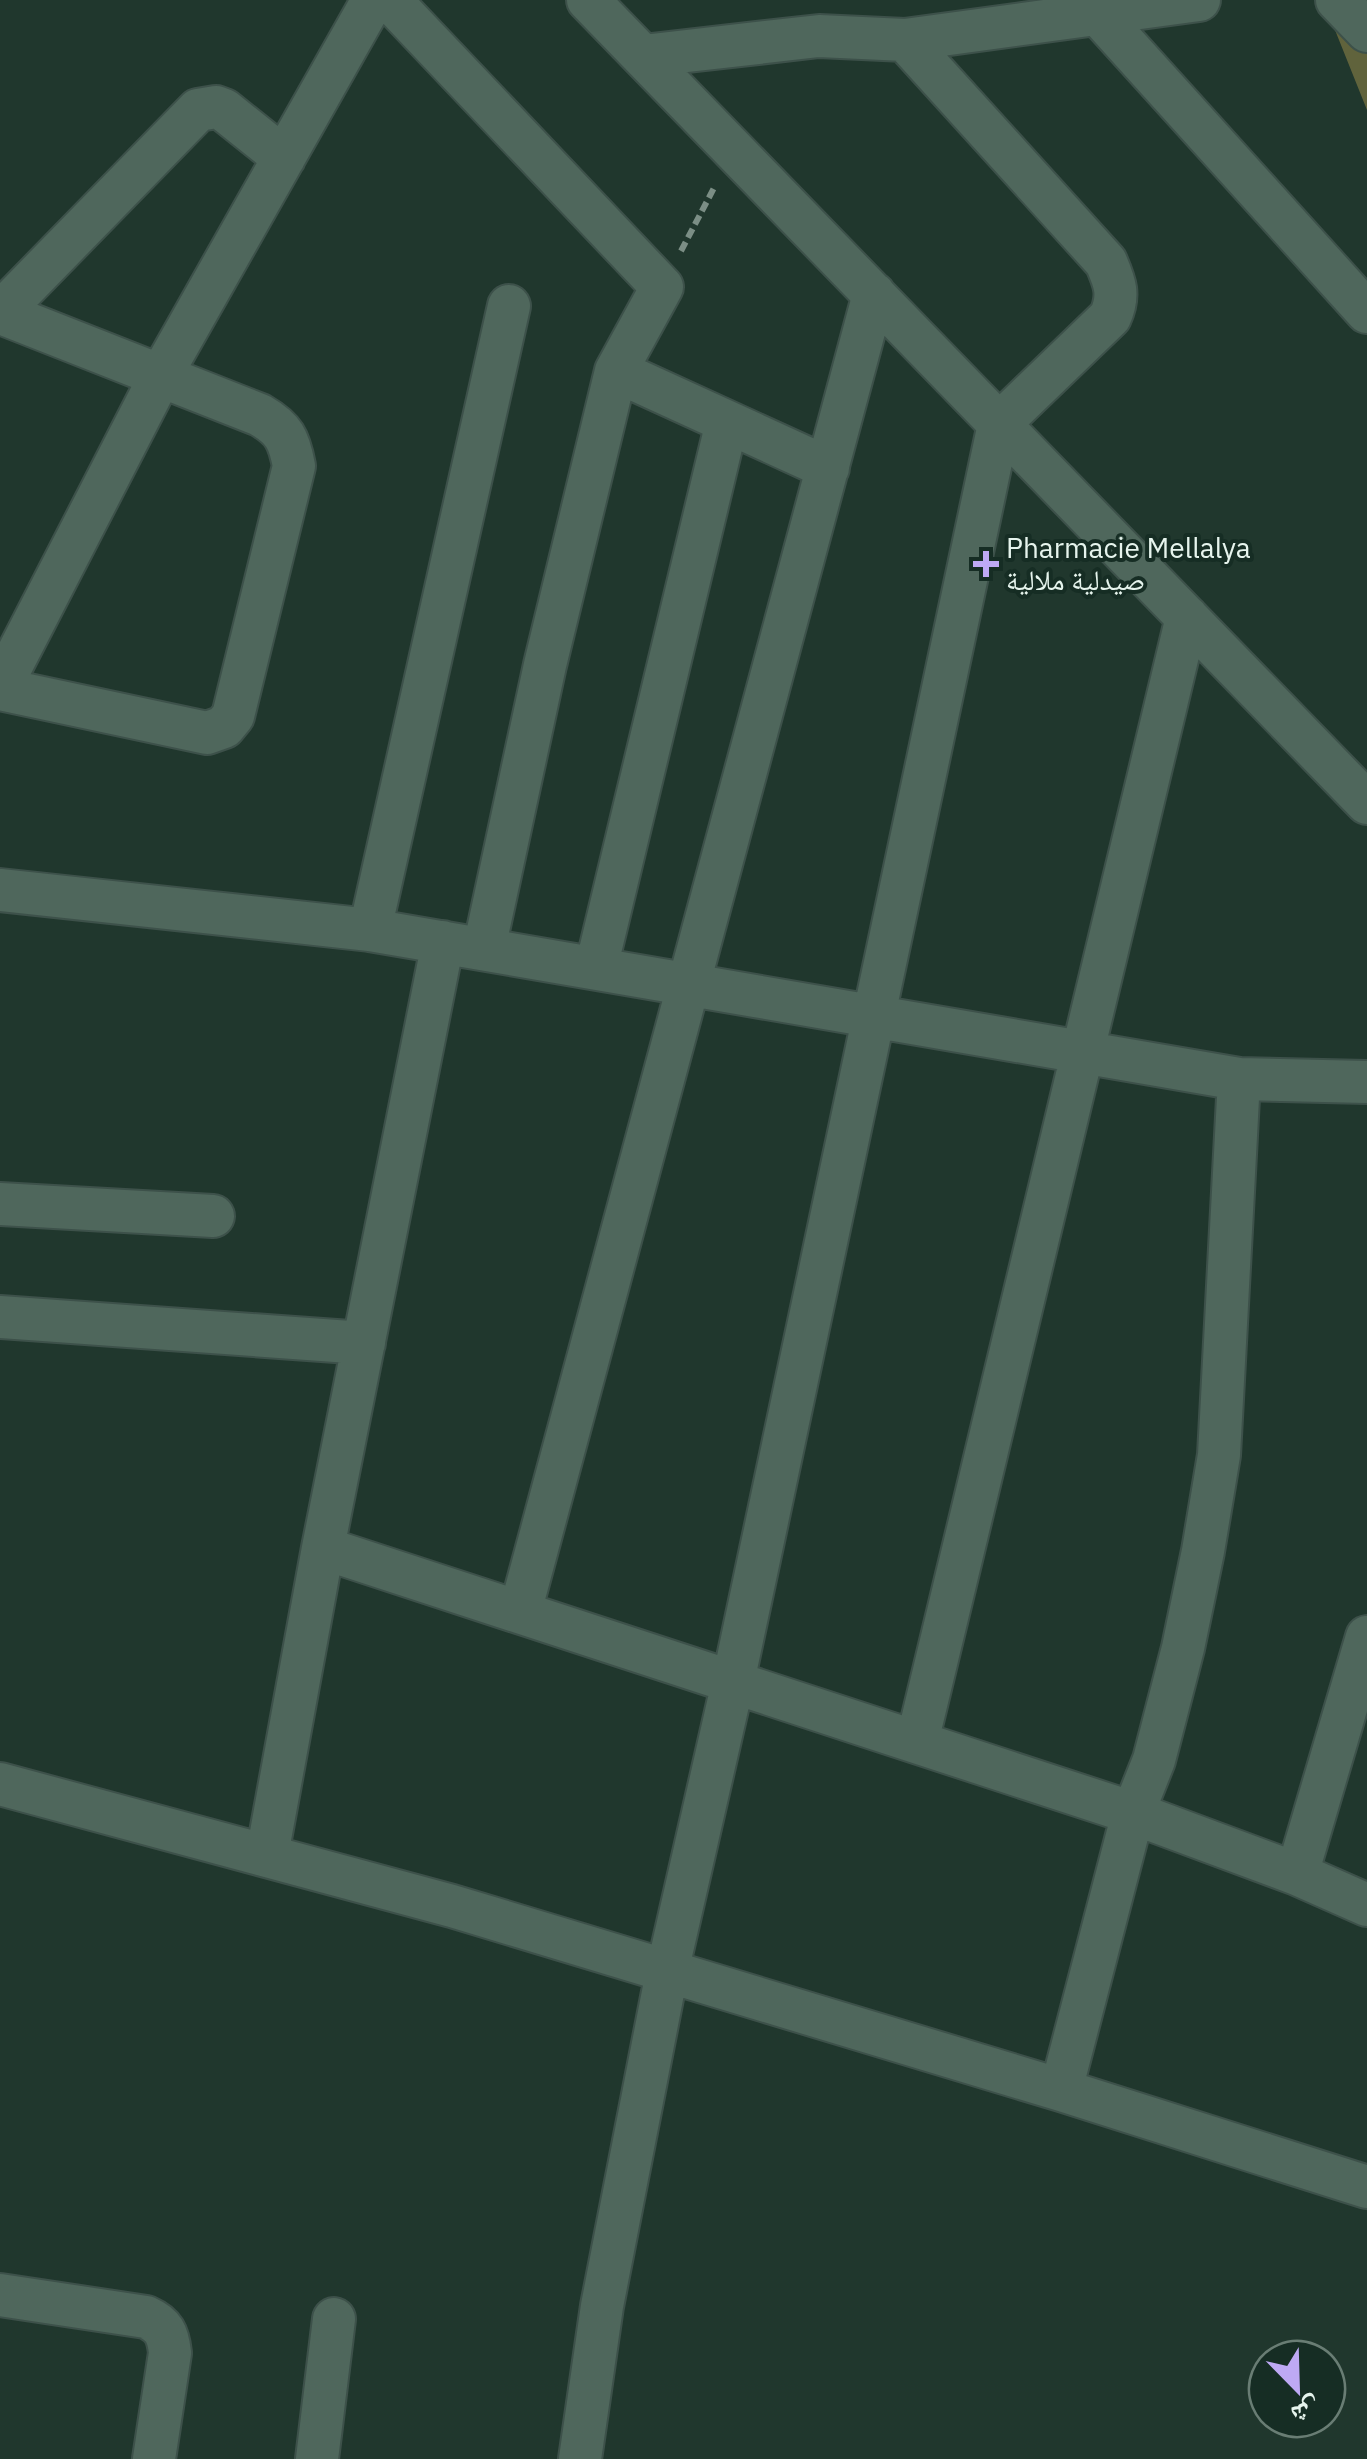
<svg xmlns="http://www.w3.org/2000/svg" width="1367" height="2459" font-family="'IBM Plex Sans','Noto Naskh Arabic',sans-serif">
<rect width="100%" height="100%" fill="#20372d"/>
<path fill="#60633c" d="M1323,0h44v110z"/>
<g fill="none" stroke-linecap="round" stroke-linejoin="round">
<g stroke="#3d514a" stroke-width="46">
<path id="minor" d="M390,0l272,287 -46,84 -71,294 -61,284
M588,0l779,803
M1337,0l30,31
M1098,14l269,298
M905,40l294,-40
M0,313l198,-203 18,-3 8,3 60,48
M616,371l212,97
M0,688l161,-313 212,-375
M0,689l207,44 17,-6 9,-11 61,-250c-5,-27 -10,-37 -34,-51l-259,-102
M0,890l370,40 869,149 128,3
M370,930l139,-624
M596,968l131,-546
M0,1204l213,12
M0,1317l364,26
M323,1548l810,265 164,61 70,31
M520,1612l354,-1318
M917,1742l270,-1125
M0,1784l452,122 609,184 306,97
M267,1855l56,-307 120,-606
M1297,1874l70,-237
M1061,2090l72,-277 21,-53 29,-112 20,-97 16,-96 20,-376
M0,2295l146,22c18,8 22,17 24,36l-16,106
M317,2459l17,-140
M580,2459l22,-153 65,-334 66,-290 266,-1258 111,-107c10,-22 5,-34 -4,-55l-201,-222 -86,-4 -176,20"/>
</g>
<path stroke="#7b8e85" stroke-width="6" stroke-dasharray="10 5" stroke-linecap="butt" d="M681,251l34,-65"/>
<use href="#minor" stroke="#4f675c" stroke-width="42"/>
</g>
<path fill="#bea9f4" stroke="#162d24" stroke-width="4" d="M981 549h10v10h10v10h-10v10h-10v-10h-10v-10h10z"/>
<g text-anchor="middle" stroke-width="8" stroke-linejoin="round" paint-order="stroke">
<g font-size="28" fill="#e6f4ed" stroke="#162d24" text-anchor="start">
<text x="1006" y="558">Pharmacie Mellalya<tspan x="1006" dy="32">صيدلية ملالية</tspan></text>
</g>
</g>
<g transform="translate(1297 2389) rotate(157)"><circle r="48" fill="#162d24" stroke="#697d74" stroke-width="2.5"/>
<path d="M0-8L18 38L0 25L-18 38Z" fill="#bea9f4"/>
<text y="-15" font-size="28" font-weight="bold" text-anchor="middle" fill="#e6f4ed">ش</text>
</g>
</svg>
